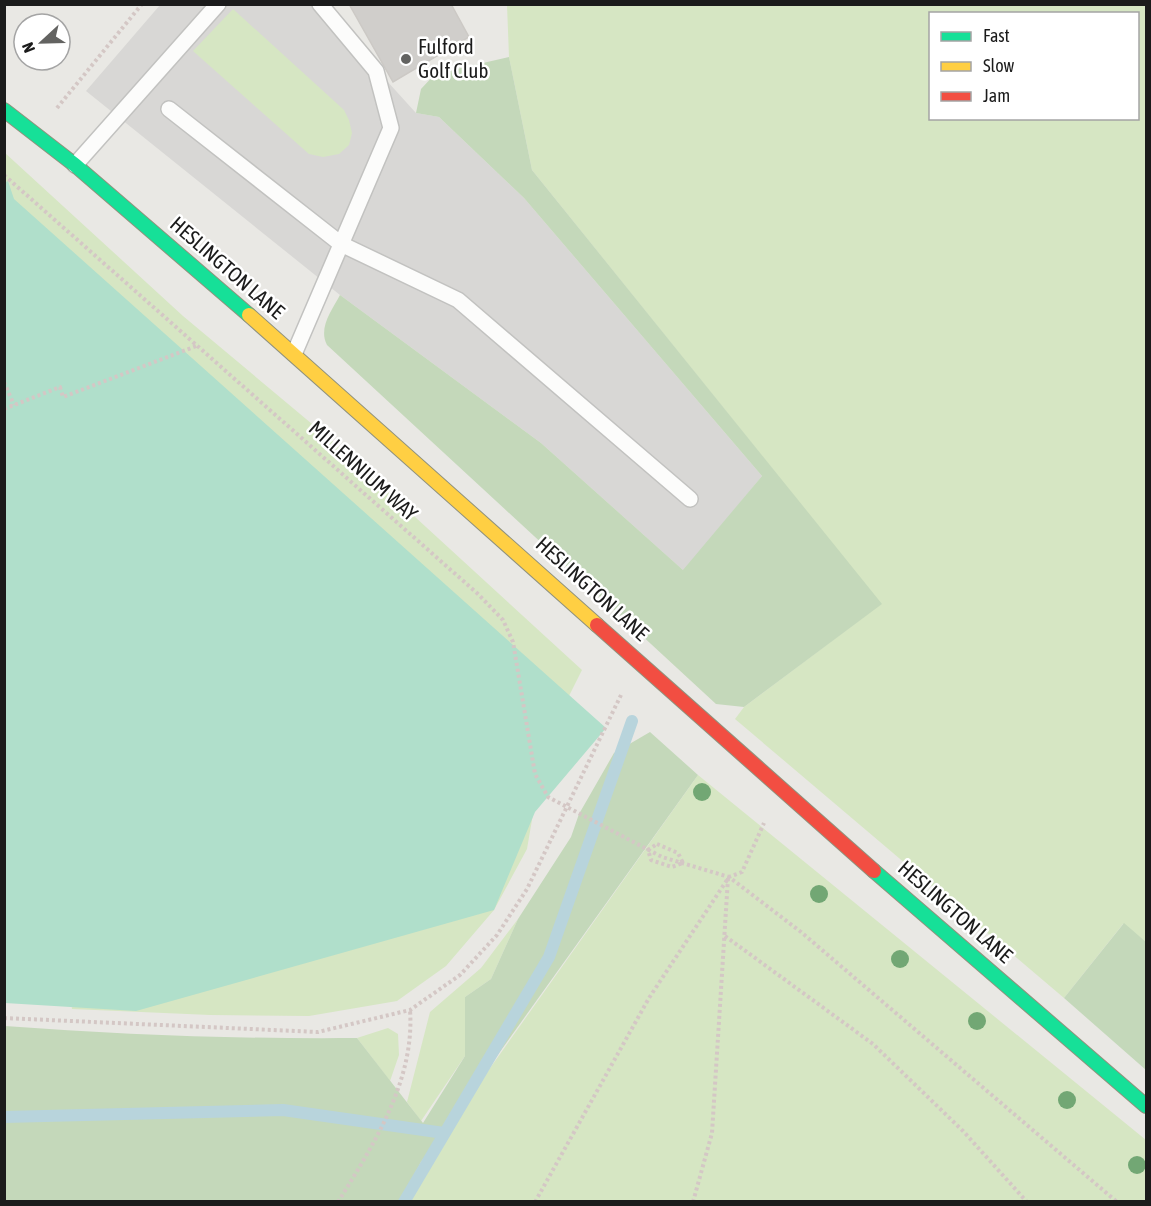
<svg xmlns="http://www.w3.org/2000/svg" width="1151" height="1206" font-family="'Asap Condensed',sans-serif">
<rect width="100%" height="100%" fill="#e9e8e4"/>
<path fill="#d8d7d5" d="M160,5h158l98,108 23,4 85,81 238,278 -78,95 -143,-128 -201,-148 -254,-204z"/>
<path fill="#d6e6c3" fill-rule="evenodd" d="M507,5h639v937l-23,-18 -59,74 -329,-279 9,-12 137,-103 -349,-434 -23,-113zM930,14h208v104h-208z
M233,9l111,101 5,10 3,13 -3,12 -10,9 -16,3 -14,-3 -116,-103z
M4,152l179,164 147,123 252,231 -37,74 -18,105 -33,61 -48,56 -49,35 -88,15 -99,-1 -138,-6 -67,-578 2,-249 -2,1z
M698,775l448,365v61h-742l40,-68z
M518,919l-27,60 -26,18v59l-44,65 -14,-19 23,-90 51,-44z
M388,1028l10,6 1,21 -9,26 -33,-43z"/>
<path fill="#c4d8ba" d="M509,57l23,113 350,434 -138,103 -28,-3 -389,-359c-9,-17 5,-35 13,-50l201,148 142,127 79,-94 -238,-278 -85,-81 -23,-4 5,-24 14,-15z
M650,732l48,43 -277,387 -21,39h-395v-175c117,9 234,13 352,12l66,85 42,-67v-59l26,-18 27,-60 53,-82 8,-23 35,-61z
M1124,923l22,19v128l-82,-72z"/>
<path fill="#b0dfcb" d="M8,181l6,18 592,529 -71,84 -41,98 -358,101 -131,-8 -1,-820z"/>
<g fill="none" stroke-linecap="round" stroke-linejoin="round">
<path stroke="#b8d4dc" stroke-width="12" d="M4,1117l279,-7 161,23
M404,1202l145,-245 83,-236"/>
</g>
<path fill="#d0cecb" stroke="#ccc9c5" stroke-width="1.5" d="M349,4h102l18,33 -76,45z"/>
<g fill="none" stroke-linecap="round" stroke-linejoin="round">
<g stroke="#c2c2c0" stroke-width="18">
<path id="lane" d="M169,109l172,135 117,56 232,199
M75,165l143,-161
M294,354l97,-226 -15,-57 -56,-67"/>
</g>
<g stroke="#90927d" stroke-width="16">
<path id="fast" d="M4,110l71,55 174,150
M874,871l272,235"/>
</g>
<g stroke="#90927d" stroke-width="16">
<path id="slow" d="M249,315l348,310"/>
</g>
<g stroke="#90927d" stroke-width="16">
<path id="jam" d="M597,625l277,246"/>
</g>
<path stroke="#d4c7c5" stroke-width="4" stroke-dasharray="3 3" stroke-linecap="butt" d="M57,108l85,-104
M4,175l474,419 25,26 10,22 22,132 13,23 114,60 67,20 72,55 316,270
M4,382l10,23
M4,409l56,-22 3,10 136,-52
M657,844l21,9 5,10 -11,4 -21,-7 -3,-10z
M725,936l148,108 90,87 64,71
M4,1018l314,14 92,-22 50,-35 37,-40 30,-46 94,-194
M338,1202c36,-58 77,-122 72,-192
M535,1202l114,-204 80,-121 13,-5 22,-49
M693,1202l19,-69 16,-255"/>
<use href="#lane" stroke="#fcfcfb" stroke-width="15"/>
<use href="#fast" stroke="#16e098" stroke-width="14"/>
<use href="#slow" stroke="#ffcf43" stroke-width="14"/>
<use href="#jam" stroke="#f24e42" stroke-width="14"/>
</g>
<g fill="#72a774">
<circle cx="702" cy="792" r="9"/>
<circle cx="819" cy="894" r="9"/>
<circle cx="900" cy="959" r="9"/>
<circle cx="977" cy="1021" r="9"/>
<circle cx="1067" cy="1100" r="9"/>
<circle cx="1137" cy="1165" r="9"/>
</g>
<circle fill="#636361" stroke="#fff" stroke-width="2" cx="406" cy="59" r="6"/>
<g text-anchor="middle" stroke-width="5" stroke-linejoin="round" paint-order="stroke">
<g font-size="21" fill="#1b1b1b" stroke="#fff" text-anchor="start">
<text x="418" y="54">Fulford<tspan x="418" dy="24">Golf Club</tspan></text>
</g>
<g font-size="21" fill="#1b1b1b" stroke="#fff">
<text transform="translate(227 268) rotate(41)" y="7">HESLINGTON LANE</text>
<text transform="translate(363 471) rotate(42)" y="7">MILLENNIUM WAY</text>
<text transform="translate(592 589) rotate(42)" y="7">HESLINGTON LANE</text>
<text transform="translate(955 912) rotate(41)" y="7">HESLINGTON LANE</text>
</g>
</g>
<rect width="1151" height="1206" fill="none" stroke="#1b1b1b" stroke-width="12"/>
<rect x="929" y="12" width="210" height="108" fill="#ffffff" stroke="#a4a4a4" stroke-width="1.5"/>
<rect x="941" y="32" width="30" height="9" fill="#16e098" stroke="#a4a4a4" stroke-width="1.5"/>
<text x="983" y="42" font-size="18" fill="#1b1b1b">Fast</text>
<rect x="941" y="62" width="30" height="9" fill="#ffcf43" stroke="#a4a4a4" stroke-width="1.5"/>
<text x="983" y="72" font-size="18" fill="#1b1b1b">Slow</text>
<rect x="941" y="92" width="30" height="9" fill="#f24e42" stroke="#a4a4a4" stroke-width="1.5"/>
<text x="983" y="102" font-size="18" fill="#1b1b1b">Jam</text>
<g transform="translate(42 42) rotate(248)"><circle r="28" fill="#ffffff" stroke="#a4a4a4" stroke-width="1.5"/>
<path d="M0-4.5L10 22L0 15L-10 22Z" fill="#636361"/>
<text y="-9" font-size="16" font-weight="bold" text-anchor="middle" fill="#1b1b1b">N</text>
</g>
</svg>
